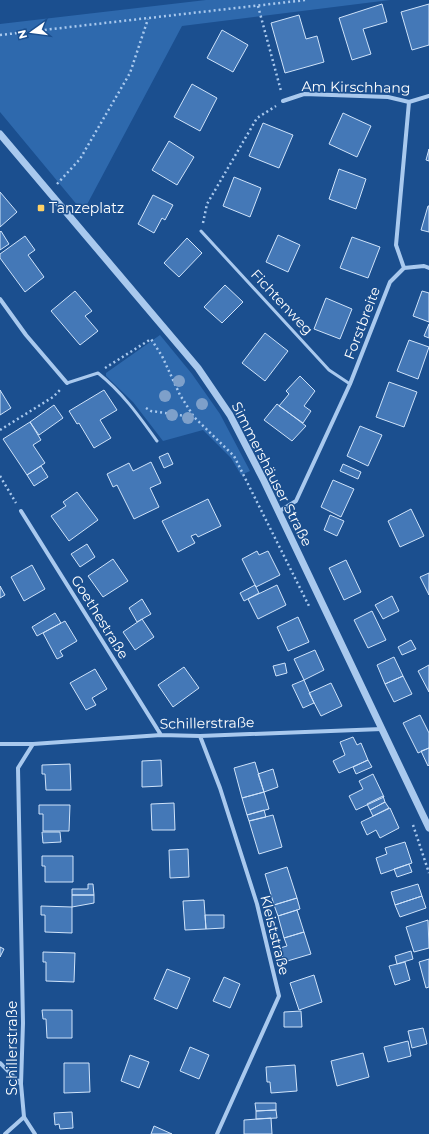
<svg xmlns="http://www.w3.org/2000/svg" width="429" height="1134" font-family="Montserrat,sans-serif">
<rect width="100%" height="100%" fill="#1b4f8f"/>
<path fill="#2e69ad" d="M206,0h184l-208,26 -99,186 -83,-100v-88z
M160,335l32,39 28,40 30,57 -9,4 -10,-17 -28,-28 -40,11 -30,-39 -27,-26v-3z"/>
<path fill="#4478b7" stroke="#cfe3fa" d="M382,4l5,18 -24,7 8,25 -19,6 -13,-42z
M429,4v41l-17,5 -11,-38z
M299,15l7,24 11,-3 7,26 -39,11 -14,-50z
M222,30l26,15 -15,27 -26,-14z
M192,84l25,14 -17,33 -26,-14z
M343,113l28,13 -14,31 -28,-13z
M263,123l30,12 -14,33 -30,-12z
M169,141l25,16 -17,28 -25,-15z
M429,149v12l-3,-1z
M339,169l27,10 -10,30 -27,-10z
M234,177l27,11 -11,29 -27,-11z
M0,192l17,20 -17,15z
M153,195l20,10 -8,15 -3,-2 -8,15 -16,-9z
M428,206h1v26l-8,-2z
M1,231l8,13 -9,6v-18z
M278,235l22,10 -12,27 -22,-10z
M25,236l10,14 -7,5 16,22 -19,15 -25,-34v-4z
M352,237l28,10 -12,31 -28,-10z
M187,238l15,15 -23,24 -15,-14z
M225,285l18,17 -21,21 -18,-16z
M75,291l17,20 -7,5 13,15 -18,14 -29,-34z
M422,291l7,2v29l-16,-6z
M326,298l26,11 -12,30 -26,-10z
M429,324v14l-5,-2z
M265,333l23,18 -23,30 -23,-18z
M409,340l20,7 -11,32 -21,-8z
M300,376l15,15 -11,15 7,5 -8,12 -24,-17 10,-12 -3,-3z
M389,382l28,10 -13,35 -28,-10z
M0,390l11,18 -11,7z
M104,390l13,20 -17,10 11,18 -17,10 -15,-25 -2,1 -8,-13z
M277,404l29,22 -14,15 -28,-21z
M54,405l9,13 -24,17 -9,-13z
M30,422l11,18 -8,5 12,18 -18,12 -24,-36z
M360,426l22,9 -14,31 -21,-10z
M168,453l5,11 -9,4 -5,-11z
M151,462l10,21 -11,5 9,19 -25,12 -17,-34 -4,2 -6,-13 22,-11 4,8z
M343,464l18,8 -3,7 -18,-8z
M41,466l7,11 -14,9 -7,-11z
M333,480l21,9 -13,28 -20,-10z
M77,492l21,28 -29,21 -18,-25 15,-10 -3,-4z
M208,499l13,27 -23,11 -2,-3 -5,2 4,7 -17,9 -16,-31z
M411,509l13,27 -24,11 -12,-26z
M330,515l14,6 -7,15 -13,-6z
M87,544l8,13 -15,10 -9,-13z
M257,551l2,4 9,-4 12,24 -24,12 -14,-28z
M113,559l15,22 -25,16 -15,-21z
M346,560l15,32 -17,8 -15,-32z
M32,565l13,24 -21,12 -13,-24z
M429,573v22l-9,-18z
M255,585l4,8 -15,8 -4,-8z
M277,585l9,20 -28,14 -10,-20z
M0,586l5,9 -5,3z
M392,596l7,15 -16,8 -8,-14z
M142,599l9,15 -14,8 -8,-14z
M372,611l14,29 -18,8 -14,-28z
M55,613l6,10 -24,13 -5,-9z
M298,617l11,25 -21,9 -11,-24z
M142,619l12,18 -19,13 -12,-18z
M65,621l12,20 -17,10 3,5 -6,3 -14,-26z
M411,640l5,9 -14,6 -4,-8z
M315,650l9,20 -20,10 -10,-21z
M394,657l9,19 -18,8 -8,-19z
M285,663l2,10 -11,3 -3,-10z
M429,665v27l-11,-21z
M184,667l15,21 -26,19 -15,-22z
M95,669l12,20 -15,9 4,7 -10,5 -16,-27z
M403,676l9,18 -18,8 -9,-18z
M304,680l10,23 -11,5 -11,-23z
M331,683l11,23 -21,10 -12,-23z
M420,715l9,18v15l-11,5 -15,-30z
M353,737l4,8 4,-2 7,17 -29,13 -6,-12 12,-6 -5,-13z
M429,748v17l-1,1 -7,-15z
M161,760l1,26 -20,1v-26z
M368,760l4,7 -16,7 -3,-7z
M255,762l9,30 -22,6 -8,-30z
M70,764l1,26h-25l-1,-16h-3v-9z
M273,769l5,18 -14,5 -6,-18z
M373,774l11,23 -28,13 -7,-14 14,-7 -4,-8z
M264,792l5,17 -22,6 -5,-17z
M383,796l2,6 -15,8 -3,-6z
M385,802l4,6 -16,8 -3,-6z
M174,803l1,27h-23l-1,-26z
M39,805h31l-1,26h-26v-17h-4z
M390,808l9,20 -19,10 -4,-8 -9,5 -6,-13z
M264,810l2,7 -17,4 -2,-6z
M273,815l9,32 -23,7 -10,-33z
M42,832h18l1,10 -18,1z
M405,842l7,21 -31,11 -5,-16 11,-4 -2,-6z
M188,849l1,28 -19,1 -1,-28z
M42,856h31v26h-28v-16h-3z
M409,864l3,8 -15,5 -3,-8z
M287,867l10,31 -23,7 -9,-31z
M88,884h5l1,11h-22v-6h16z
M418,884l4,12 -27,9 -4,-13z
M72,895h22v8l-22,4z
M422,896l4,12 -26,9 -5,-12z
M297,898l3,11 -22,7 -4,-11z
M204,900l2,29 -21,1 -2,-29z
M41,906l31,1v26l-27,-1v-17h-4z
M297,910l7,22 -20,6 -6,-22z
M205,915h19v13l-18,1z
M428,920l1,28 -15,4 -8,-25z
M304,932l7,22 -27,8 -4,-14 7,-2 -3,-8z
M0,947l4,2 -4,8z
M411,951l2,8 -16,5 -2,-8z
M43,952l32,1 -1,29 -28,-1v-19h-3z
M429,959v28l-3,1 -7,-26z
M405,962l5,18 -15,5 -6,-19z
M167,969l23,9 -13,31 -23,-10z
M314,975l8,27 -23,8 -9,-27z
M224,977l16,7 -10,24 -17,-7z
M42,1010h30v28h-25l-1,-19h-3z
M301,1011l1,16h-18v-15z
M423,1028l4,16 -15,4 -4,-17z
M408,1041l3,15 -23,6 -4,-15z
M190,1047l19,8 -10,24 -19,-8z
M363,1053l6,24 -32,9 -6,-25z
M130,1055l19,7 -10,26 -18,-7z
M64,1063h25l1,29 -26,1z
M295,1065l2,26 -26,2 -1,-11h-3l-1,-15z
M255,1103h21v7l-20,1z
M276,1110l1,8 -21,1v-8z
M72,1112l1,16 -13,1 -1,-5 -4,1 -1,-12z
M271,1118l1,16h-28v-14z
M154,1126l18,8h-21z"/>
<g fill="none" stroke-linecap="round" stroke-linejoin="round">
<path stroke="#a9c9ee" stroke-width="2.5" stroke-dasharray="2 3" stroke-linecap="butt" d="M258,6l23,85
M0,35l306,-35
M57,184l23,-25 50,-86 18,-54
M203,223l4,-19 50,-86 19,-12
M105,368l46,-29 11,17 18,39 14,22 40,39 75,150
M146,408l5,3 42,6
M0,430l53,-33 8,-8
M0,476l16,27
M413,825l16,48"/>
<path stroke="#a9c9ee" stroke-width="3" d="M201,231l128,139 21,14
M67,383l31,-10c24,19 41,43 59,68"/>
<path stroke="#a9c9ee" stroke-width="4" d="M283,101l21,-7 84,3 21,5 20,-6
M404,268l-8,-23 13,-143
M404,268l20,-2 5,2
M0,299l26,36 41,48
M21,511l140,224
M278,512l18,-11 54,-117 40,-102 14,-14
M200,736l20,52 37,116 22,92 -62,138
M0,744h33l128,-9 39,1 182,-7
M33,744l-15,24 5,255 -2,61 3,33 11,17
M0,1063l21,21
M5,1134l19,-17"/>
<path stroke="#a9c9ee" stroke-width="7" d="M0,134l198,234 32,47 34,66 165,347"/>
</g>
<g fill="#7ea0ca">
<circle cx="179" cy="381" r="6"/>
<circle cx="165" cy="396" r="6"/>
<circle cx="202" cy="404" r="6"/>
<circle cx="172" cy="415" r="6"/>
<circle cx="188" cy="418" r="6"/>
</g>
<rect fill="#ffd166" stroke="#1b4f8f" stroke-width="1.5" x="37" y="204" width="8" height="8" rx="2"/>
<g text-anchor="middle" stroke-width="3" stroke-linejoin="round" paint-order="stroke">
<g font-size="14" fill="#fff" stroke="#1b4f8f">
<text transform="translate(356 87) rotate(1)" y="5">Am Kirschhang</text>
<text transform="translate(282 302) rotate(47)" y="5">Fichtenweg</text>
<text transform="translate(362 323) rotate(-69)" y="5">Forstbreite</text>
<text transform="translate(272 474) rotate(63)" y="5">Simmershäuser Straße</text>
<text transform="translate(100 617) rotate(58)" y="5">Goethestraße</text>
<text transform="translate(207 723) rotate(-1)" y="5">Schillerstraße</text>
<text transform="translate(275 935) rotate(76)" y="5">Kleiststraße</text>
<text transform="translate(12 1048) rotate(-90)" y="5">Schillerstraße</text>
</g>
<g font-size="14" fill="#fff" stroke="#1b4f8f" text-anchor="start">
<text x="49" y="213">Tanzeplatz</text>
</g>
</g>
<g transform="translate(32 32) rotate(256)" stroke="#1b4f8f" stroke-width="3" paint-order="stroke">
<path d="M0-3L7 15L0 10L-7 15Z" fill="#ffffff"/>
<text y="-6" font-size="11" font-weight="bold" text-anchor="middle" fill="#ffffff">N</text>
</g>
</svg>
